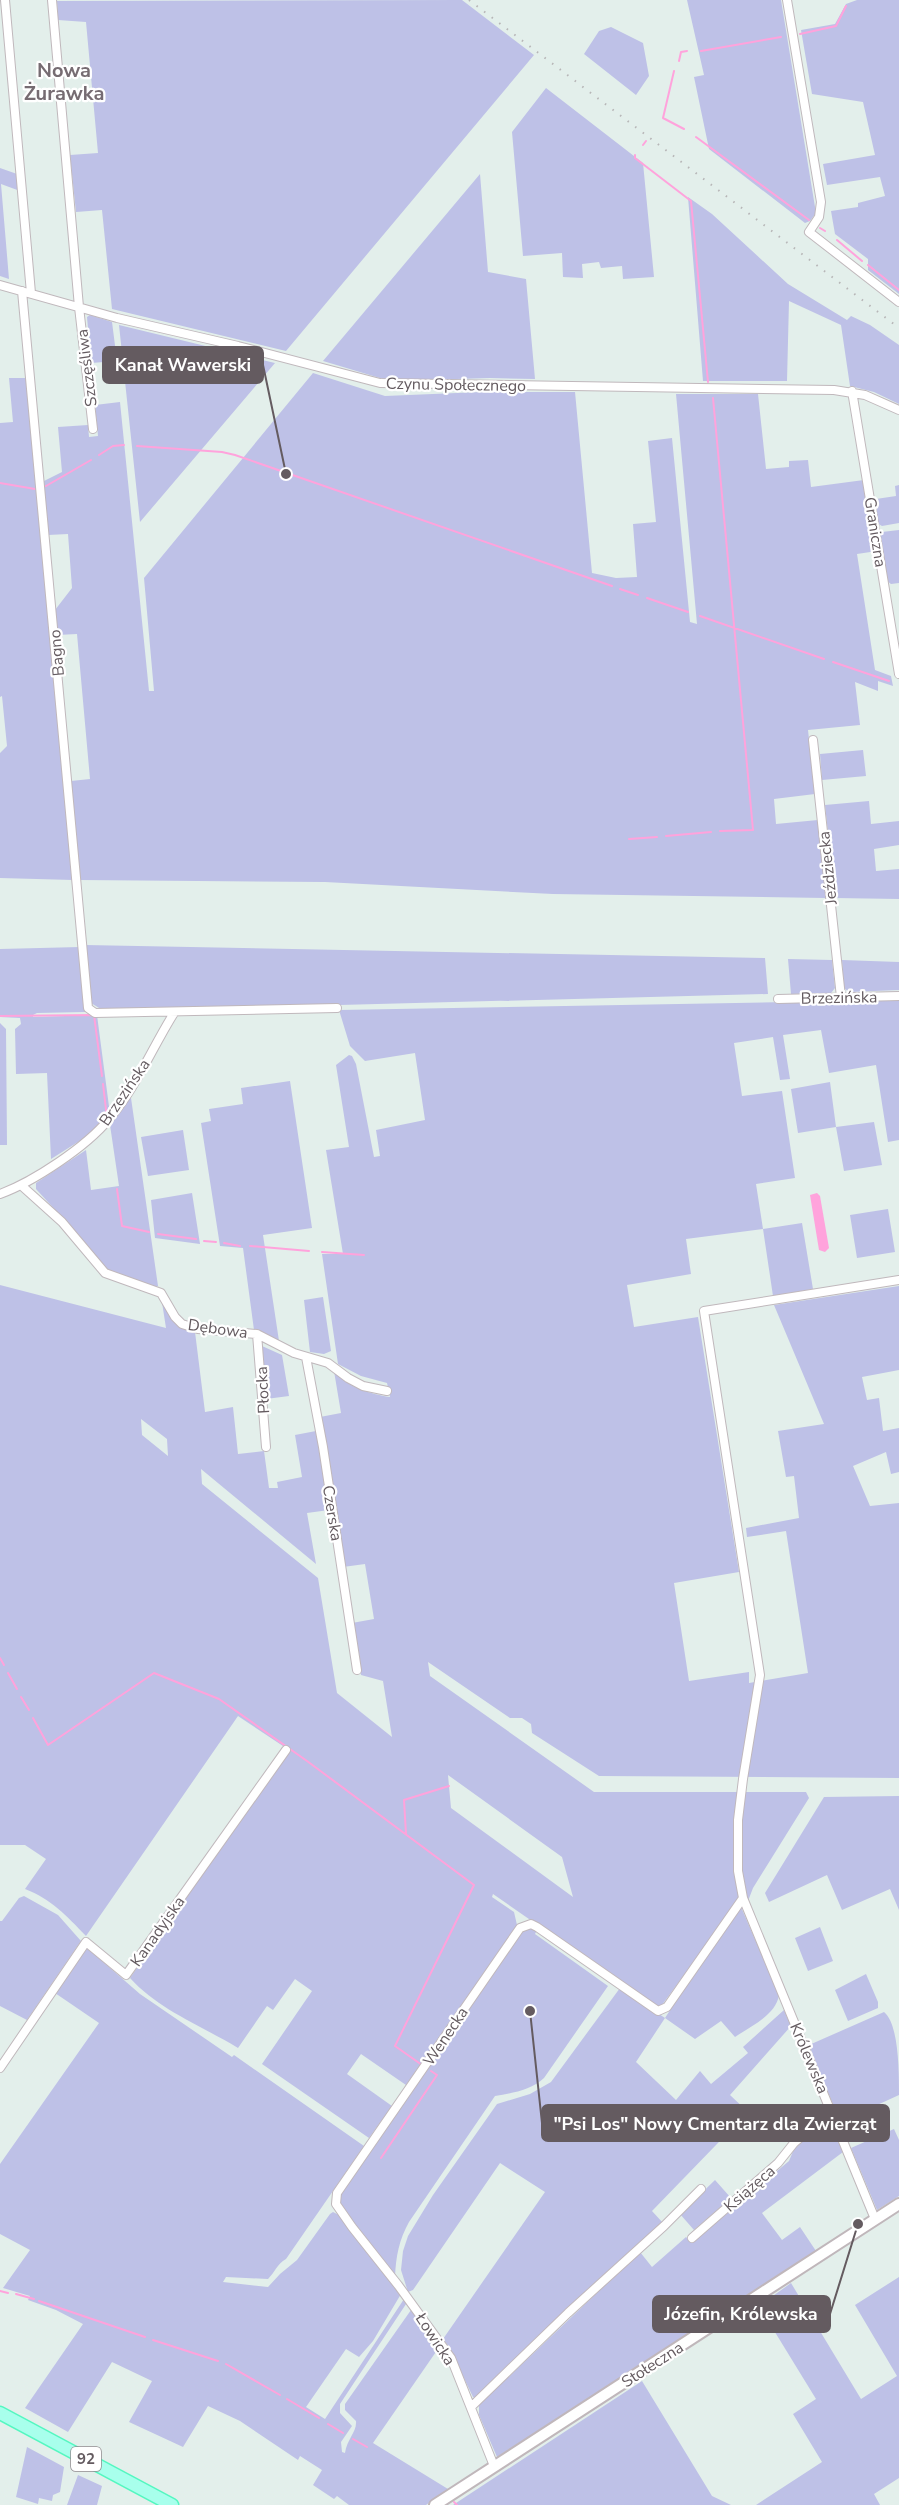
<svg xmlns="http://www.w3.org/2000/svg" width="899" height="2505" font-family="'Nunito Sans',sans-serif">
<rect width="100%" height="100%" fill="#e3efeb"/>
<path fill="#bec1e7" fill-rule="evenodd" d="M462,0l72,55 -248,296 -174,-42 -10,-99 -26,2 -6,-57 28,-2 -12,-131 -28,-2 -1,-19z
M687,0h94l35,213 -6,8 -5,2 -96,-74 -15,-72 10,-2z
M857,0h42v294l-31,-24v-11l-33,-25 -4,-23 27,-4v-4l27,-7 -5,-19 -53,8 -4,-21 52,-9 -12,-53 -51,-8 -11,-64 34,-6 11,-20z
M611,27l32,16 6,33 -13,19 -52,-41 15,-23z
M546,88l97,75 11,114 -31,2 -1,-13 -21,2 -2,-6 -17,2 1,14 -20,-1 -1,-24 -39,3 -11,-124z
M0,168l17,6 3,17 -19,-7 8,95 -9,-3z
M480,174l8,98 38,7 9,100 -45,-1 -100,3 -67,-20z
M688,197l24,17 76,70 59,36 4,-4 19,9 29,20v59l-25,-12 -24,-6 -9,-61 -52,-24 -2,80h-84z
M90,315l22,7 5,39 -26,2 -4,-46z
M119,325l156,38 -135,159z
M313,373l72,23 96,-4h94l17,181 24,5 21,-1 -4,-53 23,-2 -8,-81 24,-3 18,184 7,2 -21,-230h82l8,75 23,-2v-6l19,-1 3,27 53,-7 13,71 -20,3 18,116 16,6 2,10 -15,-5v10l-23,-9 5,43 -52,5 7,64 -41,5 2,25 42,-4 8,78 -273,-4 -228,-12 -246,-2 -8,-99 19,-2 -13,-145 -20,1 -2,-25 17,-22 -4,-54 -20,1 -4,-54 18,-9 -4,-45 30,-2 1,12 9,-1 -3,-31 25,-3 29,289h5l-10,-113z
M9,378h19l45,502 -73,-2v-125l7,-7 -5,-50 -2,1v-274l13,-1z
M899,485v38l-17,3 -5,-3 -4,-28 3,4 20,-3 -1,-10z
M899,530v53l-8,1 -4,-3 -7,-45 2,-4z
M863,750l3,26 -44,4 -2,-26z
M869,801l2,23 28,-3v24l-25,4 2,22 23,-2v30l-64,-1 -10,-93z
M85,945l680,13 3,36 -664,17 -13,-8z
M80,947l5,65 -48,1 -4,2v2l64,-2 13,99 -21,21 -38,24 -4,-86 -31,1 -1,-45 6,-5 -1,-6 -20,-1v-68z
M788,959l44,1 3,28 -4,5 -40,1z
M842,960l57,2v28l-50,2 -5,-4z
M899,1000v140l-11,2 -12,-77 -47,8 -8,-43 -38,5 7,44 -10,1 -7,-43 -39,6 8,53 40,-5 13,87 -39,6 7,45 39,-6 11,66 -40,7 -10,-67 -77,10 5,35 -64,11 7,42 64,-10 41,255 -65,11 15,98 60,-9v11l59,-10 -22,-142 -39,6 -1,-9 53,-10 -5,-42 -8,1 -8,-46 46,-7 -50,-119 125,-19v84l-37,7 5,23 12,-2 4,33 16,-3v44l-8,2 -5,-22 -33,14 17,40 29,-3v275l-300,-2 -67,-43 -1,-9 -9,-6h-12l-82,-56 2,14 164,116h212l3,6 -56,90 -5,13 -3,-9 -86,117 -166,-115 -1,3 22,15 3,13 -111,160 -45,-31 -14,20 45,32 -23,32 -107,-74 50,-73 -17,-12 -22,31 -6,-4 -29,42c-36,-22 -79,-38 -108,-70l159,-228 -51,-34 -152,220c-19,-20 -35,-37 -61,-47l21,-30 -21,-14h-25v-560l166,43 -5,-32c8,17 14,33 34,36l10,80 28,-5 5,47 26,-3 5,37h9l-1,-6 25,-5 -7,-42 21,-4 13,79 -22,3 9,51 -115,-95 1,15 116,94 19,115 55,44 -9,-56 -22,-6 -9,-52 22,-4 -9,-55 -22,3 -23,-150 21,-4 -7,-42c13,16 36,23 56,26l-3,-14 -26,-7 -23,-12 -16,-110h21l-17,-104 23,-3 -13,-82 13,-10 3,1 4,8 18,93 6,-1 -4,-26 49,-10 -10,-67 -50,8 -15,-15 -11,-36zM141,1419l26,20 1,17 -26,-21zM448,1775l114,82 11,40 -122,-89z
M0,1023l6,6 1,116h-7z
M290,1081l22,147 -49,7 16,106 -25,-11 -11,-82 -23,-2 -19,-123 10,-2 -2,-12 34,-5 -2,-16z
M830,1082l6,45 38,-5 8,43 -38,6 -8,-44 -38,6 -7,-44z
M130,1091l28,195 -3,1 -51,-16 -24,-34 -44,-48v-6l50,-33 5,40 28,-4 -9,-61z
M183,1130l6,40 -41,6 -7,-39z
M192,1193l8,51 -45,-6 -4,-38z
M888,1209l7,43 -38,6 -7,-43z
M323,1297l8,54 -7,3 -14,-2 -6,-52z
M262,1346l20,9 7,41 -23,3z
M899,1796v114l-9,-21 -48,21 -15,-35 -58,27 -4,-9 59,-96z
M24,1896l34,19 23,26 -54,79 -27,-14v-85h2l17,-23z
M741,1907l38,88c-3,20 -28,31 -44,42l-14,-16 -26,18 -30,-21 -29,44 40,38 24,-29 11,13 37,-31 -5,-6 41,-37 7,16 -61,69 18,17 -96,99 11,12 -186,176 -4,-2 -24,-50 -6,-8 102,-147 -45,-29 -87,127 -5,2 -7,-22 2,-19 5,-15 25,-41 64,-91 33,-10 21,-12 69,-94 45,30 52,-80z
M525,1927l13,1 -3,6 73,52 -64,92c-13,12 -31,15 -49,18l-86,126c-10,18 -13,34 -14,55l-55,-72 -1,-12z
M820,1927l13,34 -25,10 -13,-33z
M87,1948l53,46 92,63 2,-2 130,91 -78,113c-9,5 -11,13 -18,20l-42,-2 -3,5 45,5 12,-13 17,-14 33,-46 3,-2 8,4 60,78 -28,47 -14,16 -13,-8 -40,58 19,12 79,-120 4,2 -68,103v9l12,13 -11,16 1,10 3,1c2,-14 12,-21 11,-32l-11,-11v-6l66,-94h3l26,36 -67,97 75,46 -22,16h-77l-12,-9 -3,3 -21,-14 9,-15 -22,-14 -2,4 -58,-39 -32,-15 -25,41 -54,-25 23,-41 -40,-19 -44,70 -43,-24 58,-84 -27,-14 -28,-10 2,-4 -27,-8 27,-38 -30,-16v-70l99,-141 -44,-30z
M866,1974l12,28v6l-30,13 -13,-31z
M884,2012c15,12 15,60 15,83l-59,27 -31,-77z
M829,2119l14,33 -81,61 20,27 18,-13 16,24 -319,206 -18,-42v-10l161,-153 12,15 34,-30 6,6 97,-82 5,-12z
M894,2129l5,11v56l-22,14 -26,-62z
M715,2180l16,18 -37,32 -14,-16z
M899,2277v201l-25,16 6,11h-124l66,-43 -29,-48 23,-15 -57,-93 32,-23 70,116 36,-23 -42,-71z
M642,2381l70,115 19,9h-278z
M27,2447l37,20 -4,25 -7,3 -1,6 -13,-3 -1,6 -22,-7z
M78,2475l24,11 -5,19h-30z"/>
<path fill="#ffa3dc" d="M817,1193l3,3 9,52 -4,4 -6,-2 -9,-55z"/>
<g fill="none" stroke-linecap="round" stroke-linejoin="round">
<path stroke="#ffa3dc" stroke-width="2" d="M800,34l36,-8 10,-20
M701,51l80,-14
M679,61l2,-9 6,-1
M674,71l-11,47 21,11
M696,137l113,83
M643,145l3,-4
M635,155v3l56,43 17,181
M820,228l5,3
M837,240l25,21
M868,265l31,25
M713,398l40,432 -33,1
M137,446l85,6 13,3 377,131
M99,455l14,-9 11,-1
M0,483l35,6
M46,486l45,-26
M620,589l18,6
M647,598l41,14
M700,616l124,43
M833,662l56,19
M666,836l45,-4
M629,839l28,-2
M0,1016l94,-1 8,61
M103,1084l4,34
M117,1189l5,37 27,6
M158,1234l38,5
M204,1241l12,1
M224,1243l16,3
M250,1246l59,5
M322,1252l42,3
M0,1658l4,7
M8,1673l9,16
M21,1697l8,13
M33,1718l15,27 106,-72 65,26 88,62 167,124 -79,161 27,19
M406,1834l-2,-34 45,-14
M381,2158l56,-83 -6,-4
M0,2291l8,2
M16,2294l18,5
M39,2301l106,36
M153,2340l65,21
M226,2364l54,31
M287,2399l32,19
M328,2424l15,9
M353,2439l14,8
M454,2502l3,3"/>
<g stroke="#c0b8bc" stroke-width="10">
<path id="street" d="M5,0l26,293
M52,0l27,307 14,122
M787,0l34,202 -2,15 -10,15 90,70
M0,285l117,33 121,28 142,37 454,7 31,5 34,15
M22,291l66,717 7,5 242,-5
M852,391l47,283
M813,740l28,257
M778,999l121,-3
M22,1186l40,36 43,51 56,20 14,24 7,7 16,5 59,5 37,19 34,10 20,15 15,8 24,5
M0,1194c33,-12 86,-47 109,-75 27,-31 43,-71 65,-106
M257,1334l9,113
M306,1357l17,90 34,223
M0,2068l86,-126 40,33 160,-225
M875,2219l-132,-321 -5,-27v-51l5,-41 17,-104 -56,-364 195,-31
M692,2238l86,-75 16,-20 37,-32
M472,2406l96,-93 96,-87 37,-37
M494,2466l-43,-108 -53,-73 -46,-58 -16,-23 1,-11 183,-265 11,-4 6,3 121,84 9,-4 76,-109"/>
</g>
<g stroke="#c0b7bb" stroke-width="14">
<path id="secondary" d="M435,2505l464,-301"/>
</g>
<g stroke="#54f7c0" stroke-width="15">
<path id="primary" d="M0,2413l172,92"/>
</g>
<use href="#street" stroke="#fff" stroke-width="8"/>
<use href="#secondary" stroke="#fff" stroke-width="10"/>
<use href="#primary" stroke="#a8ffec" stroke-width="12"/>
<path stroke="#b7b6b7" stroke-width="2" stroke-dasharray="1.5 8" stroke-linecap="butt" d="M469,0l430,328"/>
</g>
<g text-anchor="middle" stroke-width="4.5" stroke-linejoin="round" paint-order="stroke">
<rect fill="#fff" stroke="#928c90" stroke-width="1.5" x="71" y="2447" width="30" height="24" rx="4.5"/>
<g font-size="15" font-weight="bold" fill="#645b60">
<text x="86" y="2464">92</text>
</g>
<g font-size="16" fill="#645b60" stroke="#fff">
<text transform="translate(86 368) rotate(-97)" y="6">Szczęśliwa</text>
<text transform="translate(456 384) rotate(1)" y="6">Czynu Społecznego</text>
<text transform="translate(876 532) rotate(81)" y="6">Graniczna</text>
<text transform="translate(56 653) rotate(-95)" y="6">Bagno</text>
<text transform="translate(827 868) rotate(-96)" y="6">Jeździecka</text>
<text transform="translate(839 997) rotate(-1)" y="6">Brzezińska</text>
<text transform="translate(124 1092) rotate(-56)" y="6">Brzezińska</text>
<text transform="translate(218 1328) rotate(8)" y="6">Dębowa</text>
<text transform="translate(262 1390) rotate(-93)" y="6">Płocka</text>
<text transform="translate(333 1513) rotate(81)" y="6">Czerska</text>
<text transform="translate(157 1931) rotate(-55)" y="6">Kanadyjska</text>
<text transform="translate(445 2036) rotate(-56)" y="6">Wenecka</text>
<text transform="translate(810 2058) rotate(67)" y="6">Królewska</text>
<text transform="translate(749 2188) rotate(-41)" y="6">Książęca</text>
<text transform="translate(436 2339) rotate(57)" y="6">Łowicka</text>
<text transform="translate(652 2364) rotate(-33)" y="6">Stołeczna</text>
</g>
<g font-size="20" font-weight="bold" fill="#766c72" stroke="#fff">
<text x="64" y="77">Nowa<tspan x="64" dy="23">Żurawka</tspan></text>
</g>
</g>
<path fill="none" stroke="#645b60" stroke-width="2" d="M286 474L263 365M530 2011L542 2123M858 2224L830 2314"/>
<g fill="#645b60" stroke="#fff" stroke-width="2">
<circle cx="286" cy="474" r="6"/>
<circle cx="530" cy="2011" r="6"/>
<circle cx="858" cy="2224" r="6"/>
</g>
<g fill="#645b60" stroke="#645b60" stroke-width="2">
<rect x="103" y="347" width="160" height="36" rx="6"/>
<rect x="542" y="2105" width="347" height="36" rx="6"/>
<rect x="653" y="2296" width="177" height="36" rx="6"/>
</g>
<g font-size="18" text-anchor="middle" font-weight="bold" fill="#fff">
<text x="183" y="371">Kanał Wawerski</text>
<text x="715" y="2130">"Psi Los" Nowy Cmentarz dla Zwierząt</text>
<text x="741" y="2320">Józefin, Królewska</text>
</g>
</svg>
